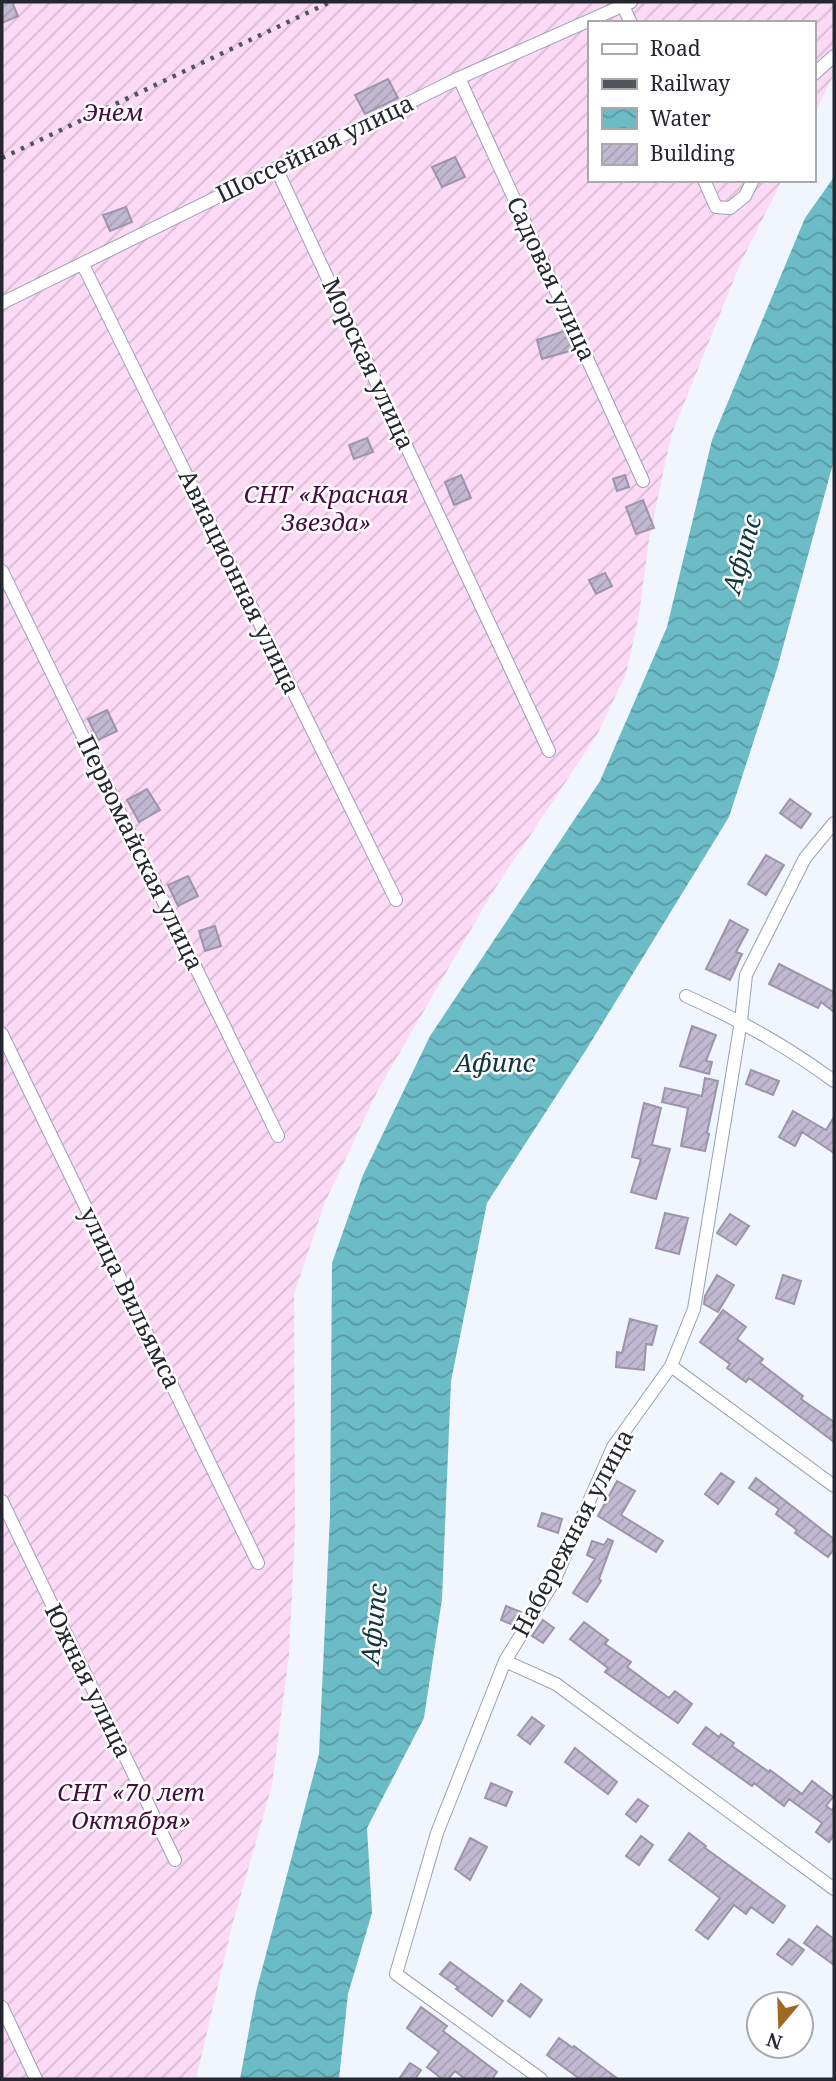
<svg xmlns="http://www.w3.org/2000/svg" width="836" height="2081" font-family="'Noto Serif',serif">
<defs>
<pattern id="garden-furrows" width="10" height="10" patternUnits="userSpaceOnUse" patternTransform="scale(1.75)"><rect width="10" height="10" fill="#fcd9f4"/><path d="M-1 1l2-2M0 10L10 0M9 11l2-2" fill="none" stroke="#d8bad2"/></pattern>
<pattern id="water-waves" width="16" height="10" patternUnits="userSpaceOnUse" patternTransform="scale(1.75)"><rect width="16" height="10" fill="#6cbcc7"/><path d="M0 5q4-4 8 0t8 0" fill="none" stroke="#5999a2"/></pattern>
<pattern id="building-hatch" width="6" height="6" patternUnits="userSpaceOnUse" patternTransform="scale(1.75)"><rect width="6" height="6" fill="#c1b9d1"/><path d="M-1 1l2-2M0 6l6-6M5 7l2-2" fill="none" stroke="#a69fb4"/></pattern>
</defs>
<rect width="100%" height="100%" fill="#f1f5fe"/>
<path fill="url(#garden-furrows)" d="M2,2h832v72l-21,43v-94h-224v157h193l-42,84 -69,172 -22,103 -10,76 -13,59 -28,59 -106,160 -114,197 -53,112 -31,92 1,235 -6,126 -17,130 -40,141 -36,153h-194z"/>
<path fill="url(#water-waves)" d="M834,177v283l-57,209 -48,148 -143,233 -99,153 -36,178 -9,218 -18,119 -57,110 5,85 -24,81 -9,85h-99l16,-87 63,-238 11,-239 2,-252 31,-88 67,-139 170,-255 67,-154 45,-187 93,-222z"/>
<path fill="url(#building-hatch)" stroke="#9d94ab" stroke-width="2" d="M2,2h10l6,14 -16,7z
M388,79l10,19 -33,16 -10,-19z
M455,157l10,20 -23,10 -10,-20z
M126,207l6,15 -22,9 -7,-16z
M565,331l8,19 -31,9 -5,-19z
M367,438l6,14 -19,7 -5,-14z
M461,475l10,23 -17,7 -9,-23z
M625,475l4,12 -12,4 -4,-12z
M643,500l11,28 -18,6 -10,-27z
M605,573l7,13 -16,8 -7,-14z
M107,710l10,21 -19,9 -10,-21z
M147,789l13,21 -21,12 -12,-22z
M790,799l21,15 -10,14 -21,-15z
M766,855l18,10 -18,30 -18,-11z
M188,876l10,20 -20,10 -10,-21z
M730,920l18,10 -12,22 6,2 -12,26 -24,-11z
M215,926l6,20 -16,5 -6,-20z
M779,964l55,28v20l-13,-10 -3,6 -49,-24z
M692,1026l24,9 -10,26 6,1 -3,12 -29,-8z
M751,1070l28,11 -6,14 -27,-11z
M705,1078l13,3 -11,52 2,1 -4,17 -24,-5 7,-38 -26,-6 3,-14 37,8z
M644,1103l17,5 -9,37 18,4 -14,50 -25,-7 10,-33 -9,-2z
M793,1111l33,19 8,-13v36l-32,-21 -7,14 -16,-9z
M665,1213l23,5 -9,36 -23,-6z
M730,1214l19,12 -13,19 -19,-12z
M717,1275l17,10 -16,27 -14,-8 1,-8z
M783,1275l18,6 -7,23 -18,-6z
M723,1310l23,17 -9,12 26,20 -3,4 43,33 -2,3 33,23v20l-85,-64 -3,4 -19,-14 3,-4 -30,-22z
M630,1319l27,7 -5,19 -6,-1 -2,26 -28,-3 1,-15 5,1z
M721,1473l13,9 -16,22 -13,-10z
M756,1478l78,61v10l-6,8 -33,-24 2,-3 -21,-16 3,-5 -30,-21z
M617,1481l18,10 -14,24 42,26 -7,11 -58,-36z
M542,1513l20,6 -4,14 -20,-7z
M608,1539l5,2 -14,38 2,2 -14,21 -14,-9 22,-34 -8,-4 5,-14 12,4z
M506,1606l15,6 -5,14 -15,-6z
M543,1620l11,8 -11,15 -11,-7z
M584,1622l24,18 -3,4 26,18 -4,5 42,31 6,-7 17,13 -14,19 -73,-51 3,-4 -38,-29z
M532,1717l12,9 -14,18 -12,-9z
M706,1727l13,10 2,-3 13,9 -2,3 37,26 1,-2 32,24 10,-13 21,16 -7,9 6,4 2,-3v28l-5,7 -13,-10 6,-9 -33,-24 -5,7 -30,-23 -2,3 -59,-42z
M575,1748l42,34 -9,12 -43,-32z
M491,1783l21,9 -6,14 -21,-8z
M638,1799l10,7 -12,16 -10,-8z
M689,1833l17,13 -1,2 80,58 -12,17 -22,-16 -5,7 -12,-9 -26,34 -12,-9 24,-32 -51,-38z
M641,1836l12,9 -14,20 -13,-9z
M470,1838l17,9 -17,33 -15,-11z
M817,1926l17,13v26l-30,-22z
M789,1939l15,11 -12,15 -15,-11z
M450,1962l53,39 -11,15 -36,-27 2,-2 -18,-13z
M521,1984l21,16 -12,17 -22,-16z
M421,2007l26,19 -4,5 54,41 -5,7h-27l-10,-8 -7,8h-6l-15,-12 12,-15 -32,-24z
M559,2038l14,10 1,-2 44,33h-38l-33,-24z
M410,2063l11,7 -6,9h-16z"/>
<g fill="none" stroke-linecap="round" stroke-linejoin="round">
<g stroke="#98a0b7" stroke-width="14">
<path id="minor" d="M623,6l8,17
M813,75l21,-19
M459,78l184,403
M276,168l273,583
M704,180l12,27 14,1 15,-12 8,-16
M83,265l313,635
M2,303l457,-225 172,-76
M2,571l276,565
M686,996c55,25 99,49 148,85
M2,1034l256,529
M671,1366l163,120
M2,1501l173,359
M505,1661l51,23 278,205
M2,2007l34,72
M541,2079l-145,-105 41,-141 68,-172 49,-80 59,-134 58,-81 23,-57 47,-288 5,-46 59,-117 29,-35"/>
</g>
<use href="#minor" stroke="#fff" stroke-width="12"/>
<path stroke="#51545d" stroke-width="4.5" stroke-dasharray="3.5 7" stroke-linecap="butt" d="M2,158l328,-156"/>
</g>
<g text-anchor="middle" stroke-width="5" stroke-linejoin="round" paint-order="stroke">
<g font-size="24" font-style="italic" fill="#470b40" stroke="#fff">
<text x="113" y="121">Энем</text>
<text x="326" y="503">СНТ «Красная<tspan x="326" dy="28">Звезда»</tspan></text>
<text x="131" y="1801">СНТ «70 лет<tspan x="131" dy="28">Октября»</tspan></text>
</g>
<g font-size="24" fill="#242730" stroke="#fff">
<text transform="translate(315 149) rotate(-26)" y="8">Шоссейная улица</text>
<text transform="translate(551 279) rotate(65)" y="8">Садовая улица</text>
<text transform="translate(368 364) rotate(65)" y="8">Морская улица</text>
<text transform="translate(239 582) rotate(64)" y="8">Авиационная улица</text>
<text transform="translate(140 853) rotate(64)" y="8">Первомайская улица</text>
<text transform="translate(130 1298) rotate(64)" y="8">улица Вильямса</text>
<text transform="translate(573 1533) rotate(-62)" y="8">Набережная улица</text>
<text transform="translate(88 1681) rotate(64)" y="8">Южная улица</text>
</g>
<g font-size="26" font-style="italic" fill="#10373c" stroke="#fff">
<text transform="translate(742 554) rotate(-74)" y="9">Афипс</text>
<text x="495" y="1072">Афипс</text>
<text transform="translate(374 1624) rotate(-84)" y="9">Афипс</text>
</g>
</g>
<rect width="836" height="2081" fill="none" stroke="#242730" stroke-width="7"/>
<rect x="588" y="21" width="228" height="161" fill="#ffffff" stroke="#a7a9ac" stroke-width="2"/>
<rect x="602" y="44" width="35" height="10" fill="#ffffff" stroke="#a7a9ac" stroke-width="2"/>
<text x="650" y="56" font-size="21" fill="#242730">Road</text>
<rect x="602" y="79" width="35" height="10" fill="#51545d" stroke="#a7a9ac" stroke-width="2"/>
<text x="650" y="91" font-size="21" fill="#242730">Railway</text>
<rect x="602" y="108" width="35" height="21" fill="url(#water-waves)" stroke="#a7a9ac" stroke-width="2"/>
<text x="650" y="126" font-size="21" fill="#242730">Water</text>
<rect x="602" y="144" width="35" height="21" fill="url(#building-hatch)" stroke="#a7a9ac" stroke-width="2"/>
<text x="650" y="161" font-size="21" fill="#242730">Building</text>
<g transform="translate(780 2025) rotate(199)"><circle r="33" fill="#ffffff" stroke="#a7a9ac" stroke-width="2"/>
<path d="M0-5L12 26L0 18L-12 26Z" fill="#9f6923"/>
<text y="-10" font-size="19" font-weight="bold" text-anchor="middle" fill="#242730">N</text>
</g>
</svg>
